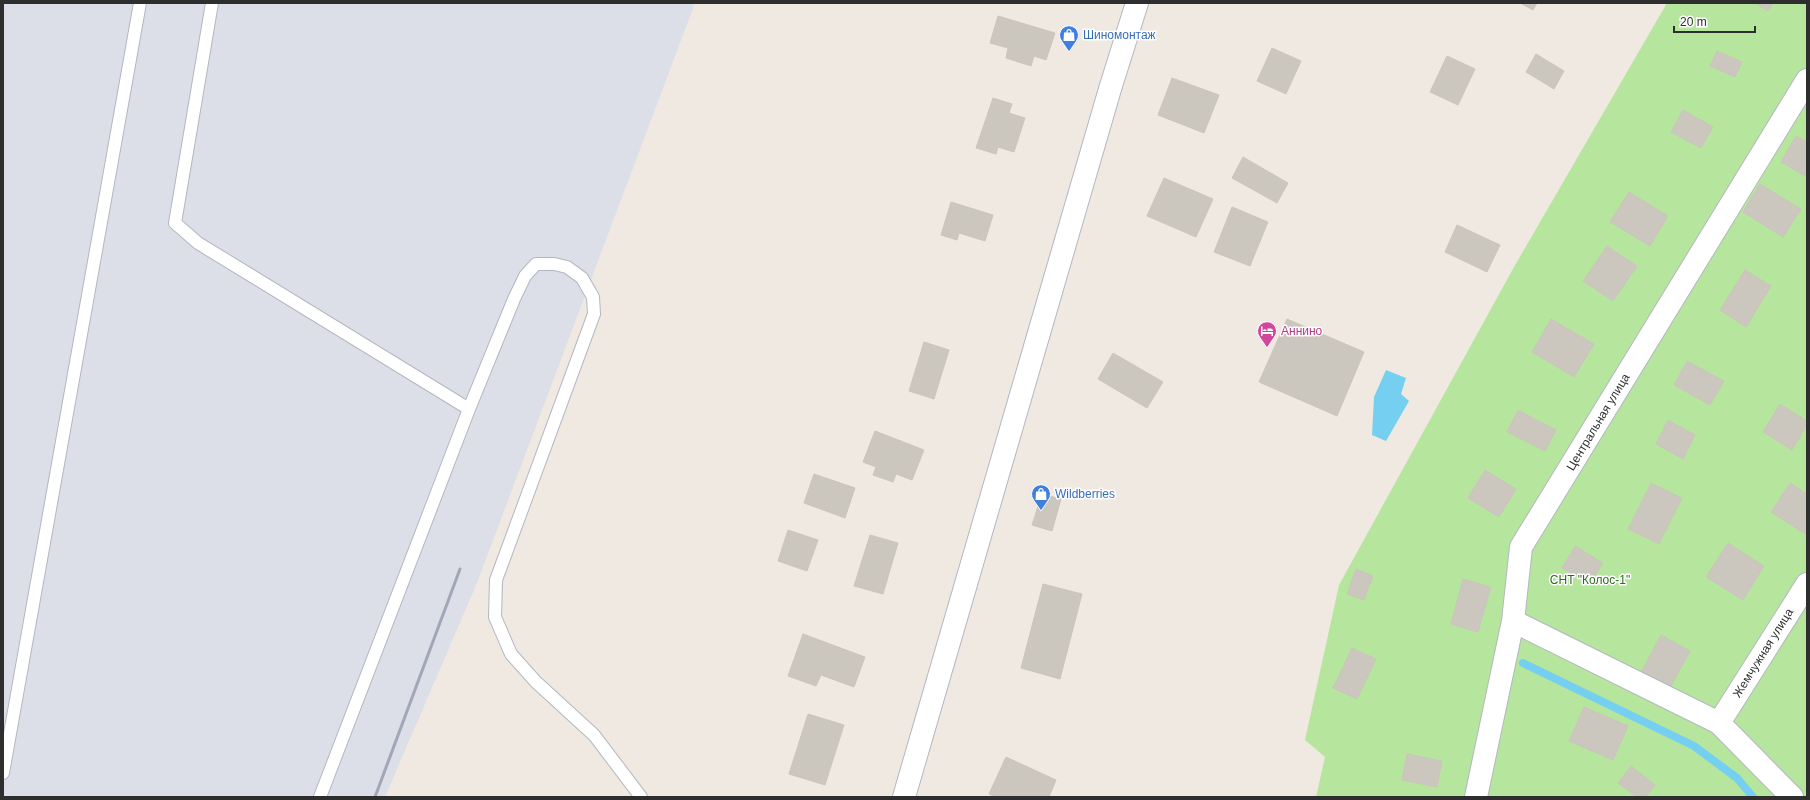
<svg xmlns="http://www.w3.org/2000/svg" width="1810" height="800" font-family="Arial,sans-serif">
<rect width="100%" height="100%" fill="#efe9e1"/>
<path fill="#dcdee8" d="M3,3h692l-218,580 -92,214h-382z"/>
<path fill="#b6e59e" d="M1667,3h140v794h-491l9,-40 -20,-17 34,-155 175,-318z"/>
<path fill="#75cff0" d="M1386,370l20,8 -5,16 8,7 -23,40 -14,-6 2,-38z"/>
<g fill="none" stroke-linecap="round" stroke-linejoin="round">
<path stroke="#75cff0" stroke-width="8" d="M1523,663l171,83 43,32 16,19"/>
</g>
<path fill="#cbc7bf" stroke="#cbc5ba" d="M1520,3h17l-4,7z
M1755,3h18l-5,8z
M998,16l57,17 -9,27 -12,-4 -3,10 -25,-8 2,-10 -18,-5z
M1272,48l29,13 -15,33 -29,-13z
M1717,51l25,11 -7,15 -25,-11z
M1536,54l28,17 -10,18 -28,-17z
M1447,56l28,13 -17,36 -28,-13z
M1172,78l47,17 -15,38 -46,-18z
M993,98l19,6 -3,9 16,5 -11,34 -16,-5 -2,7 -20,-6z
M1683,110l30,17 -12,21 -30,-16z
M1796,136l11,6v35l-26,-15z
M1243,157l45,26 -11,20 -45,-25z
M1164,178l49,21 -17,38 -49,-21z
M1760,184l41,25 -18,28 -40,-25z
M1629,192l39,24 -18,30 -40,-24z
M951,202l42,13 -8,26 -26,-8 -2,7 -16,-5z
M1232,207l36,15 -18,44 -36,-14z
M1457,225l43,20 -13,27 -42,-20z
M1607,246l30,20 -24,35 -30,-20z
M1745,270l26,16 -25,41 -26,-17z
M1287,319l77,33 -27,64 -78,-34z
M1551,319l43,25 -20,33 -42,-25z
M924,342l25,8 -15,49 -25,-8z
M1113,353l50,29 -16,26 -49,-29z
M1687,361l37,20 -14,24 -36,-20z
M1780,404l27,17v4l-15,25 -29,-18z
M1518,410l38,20 -11,21 -38,-19z
M1668,420l27,15 -12,24 -27,-15z
M875,431l49,19 -12,30 -16,-6 -3,8 -20,-7 3,-8 -13,-5z
M1485,470l31,19 -17,28 -31,-19z
M814,474l41,14 -10,30 -41,-15z
M1651,483l31,15 -23,46 -31,-15z
M1790,483l17,11v41l-36,-23z
M1042,494l19,5 -9,32 -20,-6z
M788,530l30,10 -11,31 -29,-10z
M870,535l28,8 -15,51 -29,-8z
M1728,543l36,23 -21,34 -37,-23z
M1575,546l28,17 -13,21 -28,-16z
M1356,569l17,7 -9,24 -17,-6z
M1463,579l28,8 -13,45 -27,-8z
M1043,584l39,10 -22,85 -39,-11z
M803,634l62,23 -11,30 -33,-12 -5,11 -28,-10z
M1661,635l29,16 -19,35 -29,-15z
M1352,648l24,11 -19,40 -24,-11z
M1584,707l44,19 -15,34 -44,-19z
M808,714l36,11 -19,60 -36,-11z
M1407,754l35,7 -5,26 -35,-7z
M1006,757l50,23 -7,17h-53l-7,-3z
M1631,766l24,19 -9,12h-9l-19,-14z"/>
<g fill="none" stroke-linecap="round" stroke-linejoin="round">
<g stroke="#b4b7c1" stroke-width="14">
<path id="lane" d="M212,3l-37,220 23,20 271,166
M3,773l137,-770
M320,797l149,-388 45,-110 11,-23 11,-12h18l13,3 15,11 11,19 1,17 -98,266 -1,37 16,37 25,28 58,53 47,62"/>
</g>
<g stroke="#b4b7c1" stroke-width="24">
<path id="street" d="M1513,621l206,102 73,74
M1719,723l88,-139
M1476,797l37,-176 8,-74 286,-467"/>
</g>
<g stroke="#b4b7c1" stroke-width="24">
<path id="secondary" d="M904,797l206,-708 27,-86"/>
</g>
<use href="#lane" stroke="#fff" stroke-width="12"/>
<use href="#street" stroke="#fff" stroke-width="22"/>
<use href="#secondary" stroke="#fff" stroke-width="22"/>
<path stroke="#a3a6b8" stroke-width="3" d="M375,797l85,-228"/>
</g>
<defs>
<g id="shop-pin" transform="scale(1)"><path d="M0 17L-7.5 6A9.5 9.5 0 1 1 7.5 6Z" fill="#3f7fe0" stroke="#fff"/><path d="M-5-2.5h2.3a2.7 3.5 0 0 1 5.4 0H5L5.5 6h-11ZM-1.5-2.5h3a1.5 2.3 0 0 0-3 0Z" fill="#fff"/></g>
<g id="hotel-pin" transform="scale(1)"><path d="M0 17L-7.5 6A9.5 9.5 0 1 1 7.5 6Z" fill="#d1479c" stroke="#fff"/><path d="M-6-4.5h1.5V1H6V5H4.5V3h-9V5H-6ZM-4 0a1.8 1.8 0 1 1 3.6 0ZM.5 0V-2.5h3Q6-2.5 6 0Z" fill="#fff"/></g>
</defs>
<g fill-rule="evenodd">
<use href="#shop-pin" x="1069" y="35"/>
<use href="#hotel-pin" x="1267" y="331"/>
<use href="#shop-pin" x="1041" y="494"/>
</g>
<g text-anchor="middle" stroke-width="3" stroke-linejoin="round" paint-order="stroke">
<g font-size="12" fill="#366cbe" stroke="#fff" text-anchor="start">
<text x="1083" y="39">Шиномонтаж</text>
<text x="1055" y="498">Wildberries</text>
</g>
<g font-size="12" fill="#b23c85" stroke="#fff" text-anchor="start">
<text x="1281" y="335">Аннино</text>
</g>
<g font-size="12" fill="#2e2e2e" stroke="#fff">
<text transform="translate(1598 422) rotate(-59)" y="4">Центральная улица</text>
<text transform="translate(1763 653) rotate(-58)" y="4">Жемчужная улица</text>
</g>
<g font-size="12" fill="#2c6e1b" stroke="#fff">
<text x="1590" y="584">СНТ "Колос-1"</text>
</g>
</g>
<rect width="1810" height="800" fill="none" stroke="#2e2e2e" stroke-width="8"/>
<path d="M1674 26v6h81v-6" fill="none" stroke="#2e2e2e" stroke-width="2"/>
<text x="1680" y="26" font-size="12" fill="#2e2e2e" stroke="#ffffff" stroke-width="3" paint-order="stroke">20 m</text>
</svg>
